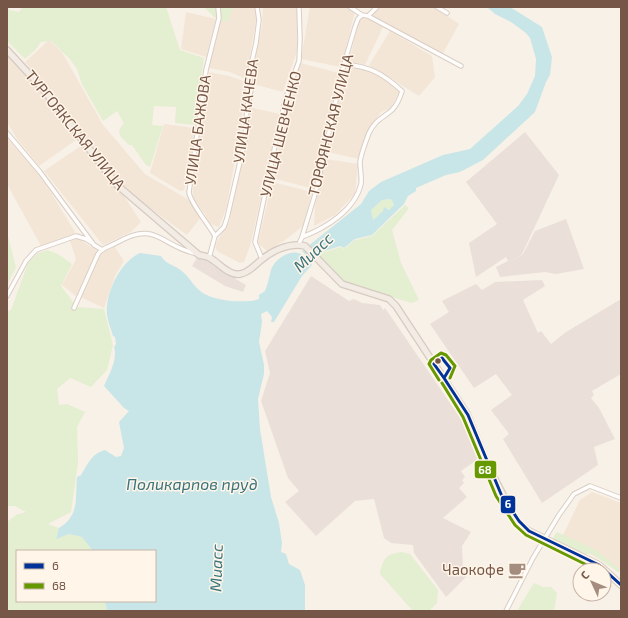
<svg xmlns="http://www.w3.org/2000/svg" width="628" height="618" font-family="'Exo 2',sans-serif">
<rect width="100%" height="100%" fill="#f8f1e7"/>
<path fill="#f4e6d7" d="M222,7h33l2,8 -11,64 -16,-7 -21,-4z
M263,7h34v44l-14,41 -30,-8 -3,-6 12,-51z
M310,7h38l7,5 -14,55 -40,-8z
M378,7h56l25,17 -17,31 -69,-39z
M186,12l30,7 -10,38 -25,-8z
M364,17l19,10 -18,38 -16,-4 10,-40z
M390,31l42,25 3,21 -16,19 -50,-31z
M49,40l13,12 41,73 42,49 44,26 13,16 -15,19 -55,-40 -17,-18 -52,-69 -38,-46z
M7,52l17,18 55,68 -40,28 -22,-27 -10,-17z
M300,63l39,10 -25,116 -42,-11 19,-83z
M350,66l17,3 21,11 12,10 -9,18 -10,4 -12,17 -10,30 -31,-7 9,-45z
M209,72l20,4 18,6 -12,78 -9,49 -7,18 -9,-3 -5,-10 -13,-16z
M249,107l31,7 -30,132 -6,16 -4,1 -23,-12 -2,-6 15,-25 1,-20 18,-69z
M164,124l30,4 -2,36 -8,26 -4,1 -30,-18z
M7,138l28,32 15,21 25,41 -1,3 -33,11 -34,-62z
M82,145l42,51 17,26 -10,10 -28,13 -59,-74z
M326,159l32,5 -3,30 -20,21 -21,11 1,-21z
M272,182l40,10 -9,34 -19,15 -17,10 -9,-8z
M76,237l23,15 -22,45 -15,-12 14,-26 -6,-18z
M115,247l9,14 -9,15 -11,32 -24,-11 23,-47z
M592,492l29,11v69l-2,-3 -58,-30 19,-39z"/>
<path fill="#eae0d9" d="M525,132l34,43 -37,79 -12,8 13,-8 12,-23 31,-12 18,50 -28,5 -11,-2 -45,5 -4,-10 12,-6 -2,-4 -30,20 -7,-34 28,-19 -31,-42z
M197,258l11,1 21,16 17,10 -3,7 -18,-6 -33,-20z
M311,276l38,25 5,-2 8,4 18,2 3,5 2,-2 80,117 13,34 -17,12 4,6 -3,3 2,3 -5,5 8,9 -24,21 28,14 -9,14 1,24 5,5 -22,22 -32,-44 -1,-8 -22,-2 -7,-5 -10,-39 -19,2 -39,35 -31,-34 14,-11 -11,-13 -27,-77 9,-28 -5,-22z
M542,280l3,6 -22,14 15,33 3,-2 10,13 15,-12 55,-33v75l-29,17 2,4 -3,3 8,10 16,31 -21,8 4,18 -56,38 -39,-64 6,-5 -18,-24 21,-15 -16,-21 -22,14 -44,-64 19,-12 -7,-11 34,-17 6,6 13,-8z"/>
<path fill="#e4eed1" d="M7,7l3,3 9,2 4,-5h143l14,43 24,8 -9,67 -20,-2 1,-16 -22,-1 -2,19 11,1 -13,41 -4,-2 -14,-20h-3l-9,-9 -1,-6 5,-7 -7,-12 -14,10 -21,-37 -5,-15 -8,-11 -18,-17 -10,1 -5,7 -11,10 -18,-18z
M204,7h29l-5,14 -4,1 -10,-5z
M389,199l3,1 2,5 -2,3 -9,3 -10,9 -2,-10 11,-10z
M405,205l4,3 -17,22 9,33 18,37 -7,3 -68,-20 -28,-29 7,-4 2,2 15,-5 4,2 11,-9 17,-4z
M7,233l9,34 -9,18z
M47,250l11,4 14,10 -11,22 16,21 27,2 9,36 -6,25 -16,17 -21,-9 -13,11 2,16 8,-1 18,8 -8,15 1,36 -7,49 -23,12 11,4 -3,10 13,-4 14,3 10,14h-76v50h88l2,10h-100v-89l9,-7 10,-3 -11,-6h-8v-195l4,-1 17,-47 10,-10z
M557,532l39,18 25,20 -3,2 -26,-18h-7l-32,-14 1,-4z
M402,552l8,2 28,36 -1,13 -8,8h-16l-33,-37c3,-16 6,-20 22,-22z
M534,583l9,4h8l6,6 -3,18h-37z"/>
<path fill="#c8e6e8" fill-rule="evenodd" d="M487,7h23l32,20 10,30 -2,18 -4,7 -11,30 -52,48 -23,12 -14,3 -30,13v3l-8,5 -4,8 -32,31 -17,4 -11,9 -4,-2 -15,5 -2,-1 -12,10 -9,-9 59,-47 8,-13 12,-9 62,-27 27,-6 48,-43 9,-12 8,-18 1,-17 -6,-21 -4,-5 -15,-11 -16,-8zM389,199l3,1 2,5 -5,5 -5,-3 -1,4 -10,9 -2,-10 11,-10z
M140,253l21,3c5,9 15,9 22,16 6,5 10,13 16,18 11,11 46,14 60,9v-4l6,-4c3,-7 4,-14 6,-21 3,-10 19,-22 30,-16 4,3 8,8 11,11l-10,11 -28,46h-3l1,-5 -5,-6 -6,3 1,8 -3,20 5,23v9l-6,25 2,30 11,68 8,26 3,20 -1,9 5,2 3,10 11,6 5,15v26h-198l-2,-10h50v-50h-62l-11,-14 -13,-3 -13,5 3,-11c21,-13 16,-29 18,-51l4,-2c7,-11 10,-21 24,-25l11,7 5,-1 3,-8 -5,-26 10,-11 -5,-3 -20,-22c5,-11 14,-27 10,-39l2,-3 -1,-7 -2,-1c-2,-7 -5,-14 -6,-21 -2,-22 13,-53 33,-62z"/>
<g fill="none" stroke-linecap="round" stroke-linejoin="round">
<g stroke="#d9cec5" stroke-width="5.5">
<path id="minor" d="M350,7l12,8 6,1 93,50
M437,7l10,6
M368,16l9,-9
M7,133l33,39 54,73 7,4
M215,236c-6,-11 -26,-35 -26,-44l17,-122 13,-52 -1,-11
M302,237l14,-46 28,-127 11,-37 3,-8 4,-4
M299,244l3,-7c24,-9 53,-27 59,-53 1,-7 -1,-15 -1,-22 1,-8 6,-21 9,-29 6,-13 14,-15 23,-23 5,-5 8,-12 10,-19 -20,-18 -31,-24 -58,-27
M209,258l6,-22 9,-9 3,-9 18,-78 2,-33 4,-17 -2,-16 7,-31 3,-23 -2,-13
M262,259l-7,-17 21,-101 10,-44 13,-36 1,-22 -1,-32
M7,296l19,-35 10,-11 40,-14 10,3 6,4
M74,308l24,-54c5,-7 11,-7 18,-11 42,-24 44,4 82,11
M506,611l27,-53 26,-43 15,-21 16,-8 31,12"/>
</g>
<g stroke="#d6cbc3" stroke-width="8">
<path id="primary" d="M7,50l36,39 74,96 82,70c4,1 8,1 11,3 9,5 19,18 30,16 8,-1 14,-8 20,-13 11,-10 30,-19 45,-15l37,38 47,15 7,7 71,108 20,50 27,52 6,9 9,6 70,34 22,20"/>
</g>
<use href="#minor" stroke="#fefdfb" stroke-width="3.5"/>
<use href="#primary" stroke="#f2ece4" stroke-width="5.5"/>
<g stroke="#fff5e9" stroke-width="6">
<path id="bus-1" d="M442,358l8,10 -6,10 -10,-14z
M444,378l24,37 33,79 18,27 10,10 70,34 22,20"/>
</g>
<g stroke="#fff5e9" stroke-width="6">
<path id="bus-2" d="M439,380l-10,-16 2,-4 10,-7 5,2 9,11 -5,12
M442,383l21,34 33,79 19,29 11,10 71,35"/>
</g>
<use href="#bus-1" stroke="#039" stroke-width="3"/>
<use href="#bus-2" stroke="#690" stroke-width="3"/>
</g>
<defs>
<g id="cafe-bare" transform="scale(1.38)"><path d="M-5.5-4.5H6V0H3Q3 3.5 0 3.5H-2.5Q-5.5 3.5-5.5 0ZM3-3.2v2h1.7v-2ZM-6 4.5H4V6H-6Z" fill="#a48c7e" stroke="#fff5e9" stroke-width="2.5" paint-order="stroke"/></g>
</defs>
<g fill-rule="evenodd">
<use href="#cafe-bare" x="517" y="570"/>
</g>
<circle fill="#765646" stroke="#fff5e9" stroke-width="1.5" cx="438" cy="361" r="3.5"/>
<g text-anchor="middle" stroke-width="3" stroke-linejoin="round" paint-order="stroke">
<g font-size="15" fill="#765646" stroke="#fff5e9">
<text transform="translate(246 111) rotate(-82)" y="5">УЛИЦА КАЧЕВА</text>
<text transform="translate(331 125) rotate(-76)" y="5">ТОРФЯНСКАЯ УЛИЦА</text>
<text transform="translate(75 130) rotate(51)" y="5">ТУРГОЯКСКАЯ УЛИЦА</text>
<text transform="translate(198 130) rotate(-82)" y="5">УЛИЦА БАЖОВА</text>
<text transform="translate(281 134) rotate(-76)" y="5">УЛИЦА ШЕВЧЕНКО</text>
</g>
<g font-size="15" fill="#765646" stroke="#fff5e9" text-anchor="end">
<text x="504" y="575">Чаокофе</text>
</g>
<g font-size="16" font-style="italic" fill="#3a747d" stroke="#fff5e9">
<text transform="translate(313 252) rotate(-44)" y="6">Миасс</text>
<text x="192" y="490">Поликарпов пруд</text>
<text transform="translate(216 568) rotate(-88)" y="6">Миасс</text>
</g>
</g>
<g stroke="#fff5e9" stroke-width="1.5">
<rect x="474" y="460" width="23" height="19" rx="4" fill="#690"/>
<rect x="500" y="495" width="16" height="19" rx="4" fill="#039"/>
</g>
<g font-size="11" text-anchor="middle" font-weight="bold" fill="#fff">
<text x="485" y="474">68</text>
<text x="508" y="508">6</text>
</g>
<rect width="628" height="618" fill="none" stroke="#765646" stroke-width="16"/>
<rect x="16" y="550" width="140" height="52" fill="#fff5e9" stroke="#c8b5a8"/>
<rect x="24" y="563" width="20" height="6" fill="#003399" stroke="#c8b5a8"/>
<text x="52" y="570" font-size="12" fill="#765646">6</text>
<rect x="24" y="583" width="20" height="6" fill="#669900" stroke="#c8b5a8"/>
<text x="52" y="590" font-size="12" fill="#765646">68</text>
<g transform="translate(592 582) rotate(314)"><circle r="19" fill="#fff5e9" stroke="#c8b5a8"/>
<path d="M0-3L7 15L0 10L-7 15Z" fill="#a48c7e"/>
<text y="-6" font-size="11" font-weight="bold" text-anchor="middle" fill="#765646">С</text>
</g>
</svg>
